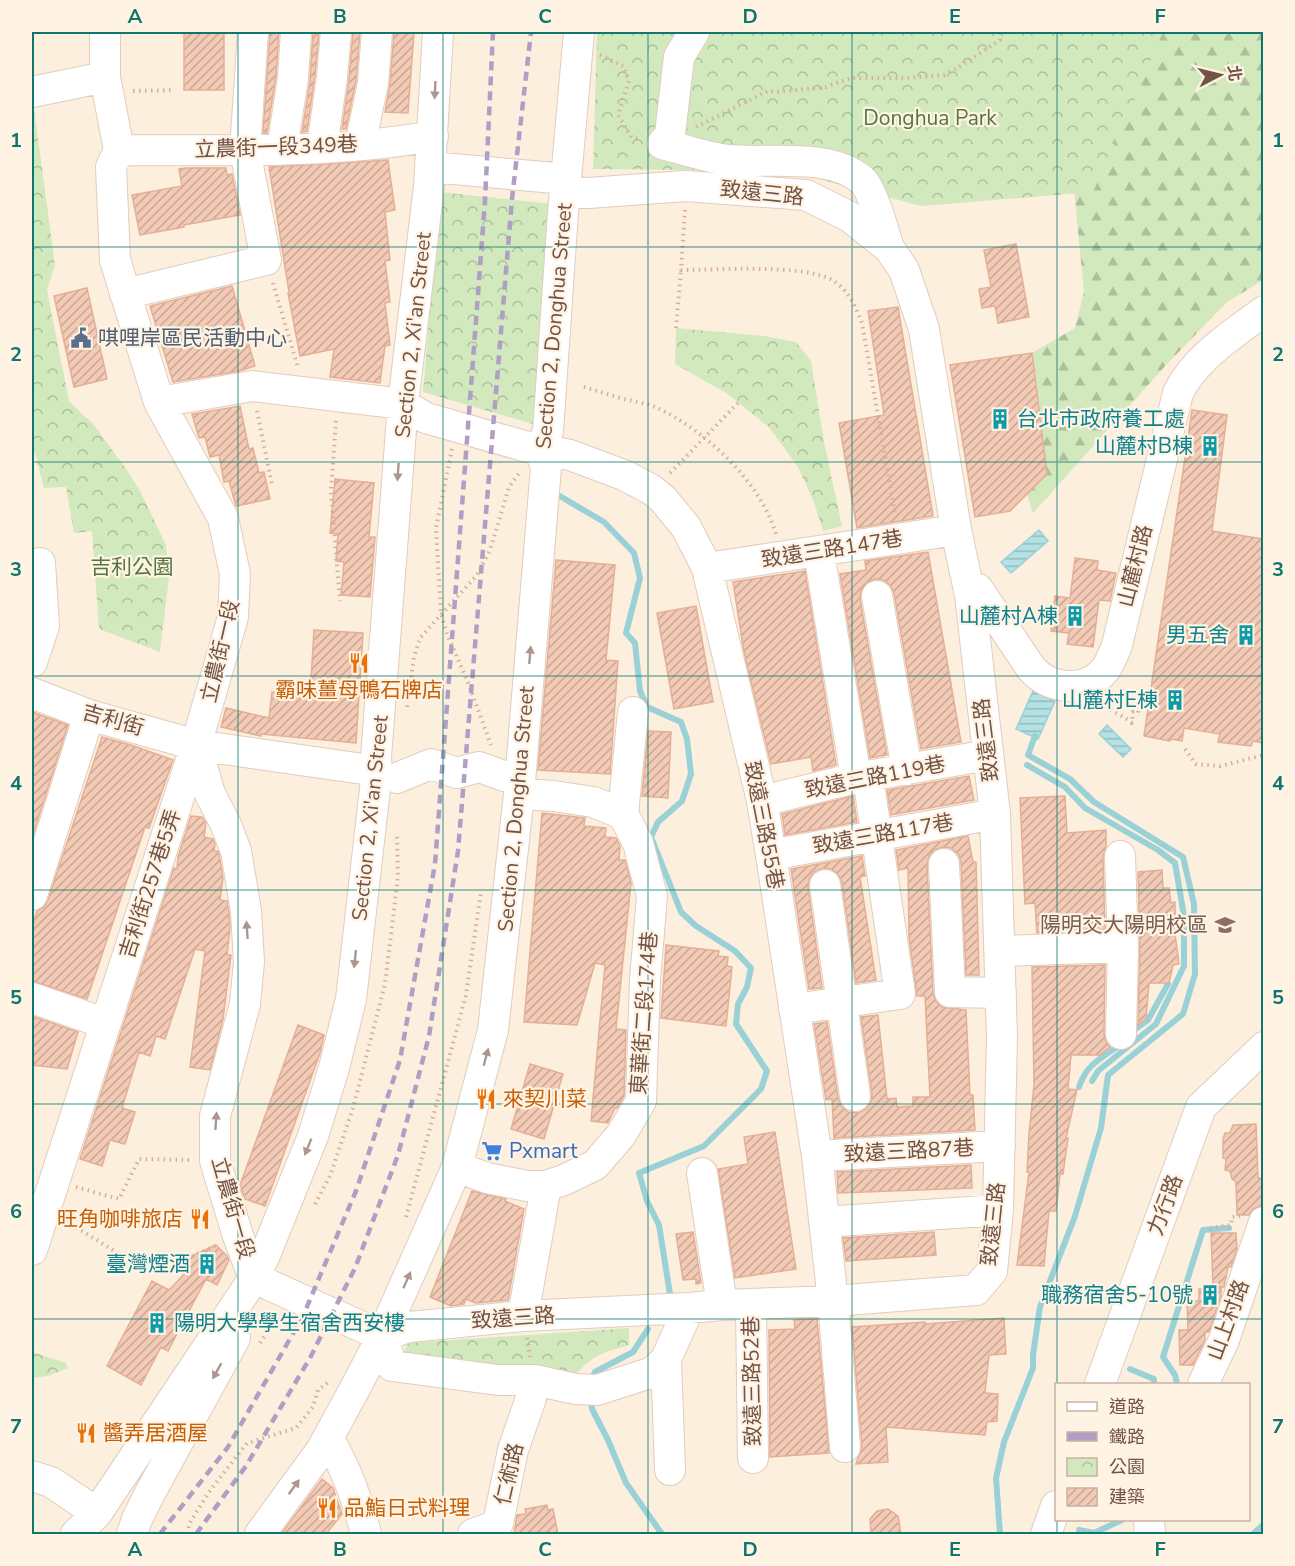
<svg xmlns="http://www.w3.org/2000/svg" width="1295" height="1566" font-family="'Nunito Sans','Noto Sans TC',sans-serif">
<defs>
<pattern id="forest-firs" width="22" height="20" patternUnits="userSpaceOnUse" patternTransform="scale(1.5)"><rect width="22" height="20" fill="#d1e9bd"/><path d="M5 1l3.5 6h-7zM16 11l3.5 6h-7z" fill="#aebf9b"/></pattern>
<pattern id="park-crowns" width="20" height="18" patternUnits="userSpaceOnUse" patternTransform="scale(1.5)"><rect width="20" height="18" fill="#d1e9bd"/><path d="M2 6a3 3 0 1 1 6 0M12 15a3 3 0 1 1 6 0" fill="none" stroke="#aebf9b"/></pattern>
<pattern id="water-rules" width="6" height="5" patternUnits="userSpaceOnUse" patternTransform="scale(1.5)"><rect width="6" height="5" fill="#b3e1e5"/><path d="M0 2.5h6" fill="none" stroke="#96b9bb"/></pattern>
<pattern id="building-hatch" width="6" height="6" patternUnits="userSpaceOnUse" patternTransform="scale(1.5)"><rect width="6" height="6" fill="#f2cab5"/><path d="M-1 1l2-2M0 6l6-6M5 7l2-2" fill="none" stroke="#c8a795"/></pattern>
</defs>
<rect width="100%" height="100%" fill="#fcefde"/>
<path fill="url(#forest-firs)" d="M602,32h661v248l-37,23 -59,61 -134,149 -6,-19 20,-20 -15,-121 43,-25 9,-36 -10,-103z"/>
<path fill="url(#park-crowns)" d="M597,32h566l-70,160 -172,14 -133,-35 -195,-2z
M33,102l22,163 -8,25 22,111 25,24 32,44 13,20 26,54 5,25 -10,84 -61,-23 -7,-98 -18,2 -8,-46 -22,1 -12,-46z
M440,192l112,12 -16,221 -113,-33z
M676,328l88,8 32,6 15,19 13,81 18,84 -19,5 -9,-29 -16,-35 -29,-40 -43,-34 -51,-29z
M629,1328v17c-29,9 -36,9 -56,33l-171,-22 6,-13z
M32,1352l34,11 2,5 -20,8 -16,2z"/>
<path fill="url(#water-rules)" stroke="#99d1d7" stroke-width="1.5" d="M1039,530l9,11 -37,32 -10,-11z
M1033,691l22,10 -17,38 -22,-10z
M1107,725l24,24 -8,8 -24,-23z"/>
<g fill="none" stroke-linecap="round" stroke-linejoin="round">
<path stroke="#99d1d7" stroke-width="6" d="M558,495l46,27 30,31 6,25 -14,55 9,10 5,48 7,16 34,15 6,17 4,35 -9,27 -24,21 -7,15 30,75 15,14 39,25 16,17 -4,19 -9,17 -2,20 31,47 -6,18 -57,57 -65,27 8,28 12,24 11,69
M1027,765l38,22 20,21 73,42 17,13 9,53v50l-28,58 -58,47 -6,10
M1131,1032l17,-12 20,-36
M1079,1087c8,-24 23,-29 42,-43
M1130,1369l24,10v5
M590,1382l5,-10 38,-20 15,-23
M1177,1384l-2,-9 -12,-18 40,-127 26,-2
M591,1398l1,11 16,31 18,43 36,51
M1079,1530l15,3 28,-13
M1000,1534l-4,-56 8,-36 29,-74v-13l7,-48 35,-91 26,-88 7,-53 75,-61 12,-40 -1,-70 -11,-47 -89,-55 -24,-23 -42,-24 7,-19
M1253,1534l11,-10"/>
</g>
<path fill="url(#building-hatch)" stroke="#e5af95" stroke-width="1.5" d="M184,32h40v58h-40z
M270,32h9l-3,44 -9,57h-4z
M313,32h6l-4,43 -8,56 -5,1 8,-51z
M353,32h7l-4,49 -10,48h-4l7,-50z
M394,32h20l-6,81 -23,-1 5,-28z
M388,160l7,50 -10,2 5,48 -5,1 5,41 -5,1 5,42 -5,1 -5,37 -50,-6 4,-28 -34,7 -12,-63 1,-1 -20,-125z
M187,168h39l1,7 5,-1 8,41 -56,10v2l-44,8 -8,-40 50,-9 -3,-17z
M1016,244l13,73 -31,6 -3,-17 -13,2 -3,-19 12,-2 -7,-37z
M232,286l23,80 -16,5 -66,11 -23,-76z
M87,288l20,91 -33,8 -20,-91z
M898,307l35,209 -76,12 -18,-105 45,-8 -16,-104z
M1032,353l15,121 -37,37 -35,6 -25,-152z
M240,406l9,43 4,-1 6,25 5,-1 6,27 -34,7 -7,-25 -5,1 -5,-27 -9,2 -5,-20 -6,1 -7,-24z
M1192,410l35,5 -15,116 51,8v204l-10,-2 -2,5 -33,-4 2,-8 -36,-6 -2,13 -12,-2v2l-26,-5z
M335,479l39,4 -5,54h6l-5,60 -29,-2 3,-33 -8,-1 2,-27 -8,-1z
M928,552l33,190 -40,7 -27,-156 -4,-8 -7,-5 -8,-1 -9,4 -5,8 -1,8 27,156 -17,3 -30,-184 26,-4 -1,-9z
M1075,558l23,3 -1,9 19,3 -6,28 -11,-1 -6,47 -26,-3 2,-11 -18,-2 4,-35 15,2z
M556,560l59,5 -9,95 12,1 -8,113 -72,-4z
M805,571l31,194 -23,6 -2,-14 -40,7 -27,-112 -11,-70z
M696,606l17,96 -39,7 -17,-96z
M314,630l49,3 -7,110 -95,-9v2l-40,-9 5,-19 43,10 3,-26 38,4z
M32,712l36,13 -36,113z
M648,731l23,1 -3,66 -26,-2z
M102,737l29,8 42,15 -24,68 -4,-1 -58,172 -55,-18v-54l5,-16 7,-4 4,-7z
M969,776l5,24 -83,15 -4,-25z
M853,796l4,26 -72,13 -3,-21z
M1065,796l2,37 39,-3v16l-3,11 2,73 -68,3 -2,-30 -10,1 -5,-106z
M542,813l43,5 -1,8 22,2 -1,9 11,1 4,8 -1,14h6l6,23 -15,146 10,1 -2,66 -7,12h-2l-7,15 -17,-2 14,-156 -10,-2 -18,62 -53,-3z
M191,816l11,1 4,6 -2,14 9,2 2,5 -1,7h4l1,3 4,24 -3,22 7,1 2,12 1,16 -3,26h4l-8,64 -13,51 -20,-3 15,-116 -10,-2 -30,90 -9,-3 -6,20 -11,-4 -17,56 13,4 -10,32 -15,-4 -8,26 -22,-7 94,-291 3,1 1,-12z
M968,836l5,26h3l3,113h-13l-5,-112 -2,-8 -8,-7 -8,-1 -9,3 -5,6 -2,9 6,128 3,8 6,6 24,3 4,85h3l2,35 -141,8 -2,-39 -6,1 -12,-76 13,-2 11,76 3,8 7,6 10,1 8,-4 5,-7 1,-8 -11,-77 17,-2 9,84 9,-1 1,9 16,-1v-9h17l-5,-101h-8l-8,-59 -1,-69 -9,2 -3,-20z
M862,856l3,20 -5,1 16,103 -20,3 -14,-100 -4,-9 -7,-5 -8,-1 -9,4 -5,7 -1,8 14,101 -13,1 -18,-120z
M1162,870l1,18h6l2,15 4,-1v16l-2,1 6,45 -6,1 -4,18h-20l-3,36 -8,6 2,-79 -2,-74z
M666,945l53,6 -1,5 10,1 -1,9 5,1 -6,59 -65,-8z
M1105,965l-1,69 2,8 4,5 -10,8h-29l-3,34 9,1 -11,48h2l-5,36h-3l-4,37h-7l-5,55 -27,-1 12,-93h-2l2,-38 5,-49 -2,-118z
M32,1016l46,16 -11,37 -35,-4z
M298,1025l26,10 -4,18 -55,153 -20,-7 -5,-14z
M530,1064l33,10 -19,65 -33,-10z
M1256,1124l2,54h5v27l-10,4 -4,6h-12l-1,-33 -4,-3 -2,-8 -5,-1 1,-11 -3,-1v-19l2,-6h5l3,-8z
M775,1132l21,137 -61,9 -17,-109 30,-5 -4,-27z
M971,1165l1,23 -134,5 -1,-21z
M472,1191l34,8 -1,2 19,8 -16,91 -32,3 -10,-4 -2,5 -13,2 -21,-9z
M693,1232l8,51 -5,1v-5l-13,1 -7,-46z
M934,1232l2,23 -90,6 -3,-23z
M1211,1233h25l1,16 -6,18h-3l-4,20h-11z
M216,1245l11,11 2,4 -12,25 -11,-6 -38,72 -7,-4 -20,38 -34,-19 45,-85 17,9 20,-21 -4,-10z
M1221,1288v8l-12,36h-4v8l-12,25h-13l-1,-35h9l-1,-29h12v-12z
M1004,1318l2,36 -17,1 -4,38 13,1 -1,27 -10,1 -2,13 -99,-8 2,35 -32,2 6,-18 -10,-119 73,-5v2z
M817,1319l12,134 -59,4 -1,-127 26,-1 -1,-9z
M322,1479l11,9 9,26 -16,20h-45z
M547,1505l1,5 5,-1 5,25h-44l3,-19 9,-1 -1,-5z
M888,1509l10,7 3,18h-30l-1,-15 7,-8z"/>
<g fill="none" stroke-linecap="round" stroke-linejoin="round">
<g stroke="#e2ccbd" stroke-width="32">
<path id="minor" d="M694,32l-15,25 -9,77 -8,10c22,5 45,14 67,16 39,4 101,-8 133,20 11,10 22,53 27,68
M32,92l73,-15
M360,145l13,-62 4,-51
M322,147l10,-70 4,-45
M282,149l11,-71 3,-46
M119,150c104,0 211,4 314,-14
M431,167l135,12
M125,294l141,-34 -21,-110 8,-118
M159,402l93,-16 151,18 23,14 98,28 46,9 56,21 26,14 11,9 23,28 21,41 55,233 9,54 46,301 16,145 12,146
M819,552l37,226
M707,568l249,-38
M969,591l9,-2 53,79c18,22 54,25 73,3 6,-7 9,-16 13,-26l61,-252c17,-35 55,-59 86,-82
M877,596l30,174
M32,662l12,-36 -4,-63
M32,693l57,22 107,30 181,26
M196,745l14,49 16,31 10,26 10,60 3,51 -4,42 -30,112v45l23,75 16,42
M397,778l34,-14 26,9 22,-6 25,9
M762,801l94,-23 132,-23
M623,814l10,-102
M771,855l224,-41
M1120,856l3,91 -2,87
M944,864l6,128 51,1
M825,885l30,211
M32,895l57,-180
M1000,951l123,-4
M32,998l72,25
M794,1009l106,-15 -32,-217
M817,1156l183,-10
M457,1167l30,11 40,8h19l18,-6 31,-15 26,-30 20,-34 4,-121 7,-84 -14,-53 -15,-29 -30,-12 -39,-6 -35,-2
M702,1173l20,132
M824,1222l174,-12
M32,1250l164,-505 37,-128 2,-43 -12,-56 -64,-116 -44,-142 -4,-93 8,-17 -14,-73v-45
M254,1278l128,58 10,30 106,14h36l42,9 21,1 56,-18 13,-13 23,-51
M751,1304l2,154
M523,1316l23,-130
M382,1336l27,-9 114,-11 166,-8 33,-3 111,-4 143,-11 16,-19 6,-61 4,-173 -7,-223 -25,-219 -14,-65 -32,-201 -20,-59 -15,-22 -39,-31 -44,-22 -120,-9 -98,7 -22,-1
M666,1359l4,111
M1100,1384l101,-277 63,-60
M1203,1384l21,-44 40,-118
M328,1438c19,32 29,61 38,96
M32,1476l19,6 46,31
M1149,1520l1,14
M76,1534l21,-21 157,-235 11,-23 48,-119 21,-68 17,-69 26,-228 -1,-14 27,-353 26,-218 9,-154
M132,1534l5,-15 13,-26 85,-155
M260,1534l62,-85 38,-70 22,-43 75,-169 36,-137 26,-236 27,-327 -6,-17 8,-19 15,-218 16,-181
M473,1534l23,-8 2,-3 15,-73 18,-52
M1046,1534l10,-28"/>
</g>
<path stroke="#d6ae99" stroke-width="4" stroke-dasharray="1.5 4.5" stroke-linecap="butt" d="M600,55l24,12 5,14 -11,34 14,23 9,1
M133,91l42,-1
M696,127l72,-36 9,1 49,-5 25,-9h54l39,-3 12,-6 44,-29v-8
M685,210l-4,60c38,0 116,-6 149,9 18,9 25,27 32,44l33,191
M273,283l25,85
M676,328l5,-58
M584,387c13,4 26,8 40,12 10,2 21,4 31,8 48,21 106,75 121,127
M257,411l15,74
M336,421l-5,70 9,110
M452,449l-16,79 5,85 6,21 22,51 22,60
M670,473l68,-70
M1102,701c6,10 21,14 30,22l1,-11 5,1 2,-17 8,1
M407,707l7,-50 6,-19 57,-63 13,-25 19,-63 11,-15
M1185,749l11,15 24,2 44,-11
M76,1187l43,12 20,-40 51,1
M315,1204l15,-28 23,-68 32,-124 13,-107 -1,-43
M406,1217l60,-222 15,-103
M66,1221l66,41 59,-5 24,-11
M1210,1228l21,-3 1,-8 9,-1
M527,1338l3,19
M260,1343l18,-29
M188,1534l1,-10 20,-32 38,-49 49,-15 17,-21 5,-17 12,-9"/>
<use href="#minor" stroke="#fff" stroke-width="30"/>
<path stroke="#b09ec4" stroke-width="4.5" stroke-dasharray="9 6" stroke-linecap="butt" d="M160,1534l68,-87 75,-131 53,-125 44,-131 35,-196 50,-663 8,-169
M196,1534l50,-68 64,-108 45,-90 43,-113 31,-119 29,-185 54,-652 19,-167"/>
</g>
<defs><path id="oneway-solid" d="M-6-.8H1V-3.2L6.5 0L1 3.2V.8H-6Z" transform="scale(1.5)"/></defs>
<g fill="#aa9890">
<use href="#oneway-solid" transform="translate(435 90) rotate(93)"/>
<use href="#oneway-solid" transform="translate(398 472) rotate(94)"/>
<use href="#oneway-solid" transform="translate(530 655) rotate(-85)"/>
<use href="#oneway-solid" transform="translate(247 930) rotate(-94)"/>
<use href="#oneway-solid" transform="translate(355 959) rotate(96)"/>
<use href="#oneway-solid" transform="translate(486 1057) rotate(-75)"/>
<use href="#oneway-solid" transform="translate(216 1121) rotate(-86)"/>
<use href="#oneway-solid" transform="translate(308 1147) rotate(112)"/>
<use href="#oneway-solid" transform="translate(407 1280) rotate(-66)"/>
<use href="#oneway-solid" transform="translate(217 1371) rotate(119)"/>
<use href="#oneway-solid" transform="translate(294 1487) rotate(-54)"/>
</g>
<path fill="none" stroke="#0f766e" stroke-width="1.5" stroke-opacity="0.55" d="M238,32v1502M443,32v1502M648,32v1502M852,32v1502M1057,32v1352M32,247h1232M32,462h1232M32,676h1232M32,890h1232M32,1104h1232M32,1319h1232M1057,1520v14"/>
<defs>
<g id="civic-bare" transform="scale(1.62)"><path d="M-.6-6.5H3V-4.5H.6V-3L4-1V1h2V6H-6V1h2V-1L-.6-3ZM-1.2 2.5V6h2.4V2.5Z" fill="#5c6f8a" stroke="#fff3e4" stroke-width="2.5" paint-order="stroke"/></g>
<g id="building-bare" transform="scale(1.62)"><path d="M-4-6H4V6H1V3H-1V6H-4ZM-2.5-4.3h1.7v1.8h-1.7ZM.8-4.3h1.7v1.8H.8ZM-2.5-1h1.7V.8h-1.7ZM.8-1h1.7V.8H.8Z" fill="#0f9aa8" stroke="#fff3e4" stroke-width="2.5" paint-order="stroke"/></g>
<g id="restaurant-bare" transform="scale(1.62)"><path d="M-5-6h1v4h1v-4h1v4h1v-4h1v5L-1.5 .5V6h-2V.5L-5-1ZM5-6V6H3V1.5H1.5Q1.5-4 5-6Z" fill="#e8710a" stroke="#fff3e4" stroke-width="2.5" paint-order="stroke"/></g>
<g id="university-bare" transform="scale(1.62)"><path d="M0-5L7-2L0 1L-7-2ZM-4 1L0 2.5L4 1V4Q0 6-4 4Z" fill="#8d6e63" stroke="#fff3e4" stroke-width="2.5" paint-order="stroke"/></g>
<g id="supermarket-bare" transform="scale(1.62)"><path d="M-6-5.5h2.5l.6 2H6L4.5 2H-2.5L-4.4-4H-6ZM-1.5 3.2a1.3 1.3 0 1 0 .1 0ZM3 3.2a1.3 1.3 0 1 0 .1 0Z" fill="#3f7fe0" stroke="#fff3e4" stroke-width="2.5" paint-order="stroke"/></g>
</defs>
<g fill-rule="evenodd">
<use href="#civic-bare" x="81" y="338"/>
<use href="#building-bare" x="1000" y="419"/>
<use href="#building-bare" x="1210" y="446"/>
<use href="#building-bare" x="1075" y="616"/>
<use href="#building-bare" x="1246" y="635"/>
<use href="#restaurant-bare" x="359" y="663"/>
<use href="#building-bare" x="1175" y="700"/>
<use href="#university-bare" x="1225" y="925"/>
<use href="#restaurant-bare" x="486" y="1099"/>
<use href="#supermarket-bare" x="492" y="1151"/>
<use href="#restaurant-bare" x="200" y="1219"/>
<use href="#building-bare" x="207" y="1264"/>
<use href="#building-bare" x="1210" y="1295"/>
<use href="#building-bare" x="157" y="1323"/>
<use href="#restaurant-bare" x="86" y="1433"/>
<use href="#restaurant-bare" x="327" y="1508"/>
</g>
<g text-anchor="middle" stroke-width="4.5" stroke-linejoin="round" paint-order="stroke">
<g font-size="21" fill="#53783e" stroke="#fff3e4">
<text x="930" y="125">Donghua Park</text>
<text x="132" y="574">吉利公園</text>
</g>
<g font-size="21" fill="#725346" stroke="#fff3e4">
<text transform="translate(276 147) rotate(-2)" y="7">立農街一段349巷</text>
<text transform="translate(762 193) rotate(6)" y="7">致遠三路</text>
<text transform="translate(554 326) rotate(-85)" y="7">Section 2, Donghua Street</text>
<text transform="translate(413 335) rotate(-84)" y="7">Section 2, Xi'an Street</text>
<text transform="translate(832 549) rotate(-9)" y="7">致遠三路147巷</text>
<text transform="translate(1135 566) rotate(-76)" y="7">山麓村路</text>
<text transform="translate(220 651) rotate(-77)" y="7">立農街一段</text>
<text transform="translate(113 720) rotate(16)" y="7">吉利街</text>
<text transform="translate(986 740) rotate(-97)" y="7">致遠三路</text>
<text transform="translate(875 777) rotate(-11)" y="7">致遠三路119巷</text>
<text transform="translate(516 809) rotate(-85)" y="7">Section 2, Donghua Street</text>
<text transform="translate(370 818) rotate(-84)" y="7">Section 2, Xi'an Street</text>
<text transform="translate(764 825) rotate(79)" y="7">致遠三路55巷</text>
<text transform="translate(883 834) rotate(-10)" y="7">致遠三路117巷</text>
<text transform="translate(150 884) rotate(-72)" y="7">吉利街257巷5弄</text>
<text transform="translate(644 1013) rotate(-86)" y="7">東華街二段174巷</text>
<text transform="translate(909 1151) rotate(-3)" y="7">致遠三路87巷</text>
<text transform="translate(1165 1205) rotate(-70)" y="7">力行路</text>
<text transform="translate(233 1208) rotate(74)" y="7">立農街一段</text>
<text transform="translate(993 1224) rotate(-84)" y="7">致遠三路</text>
<text transform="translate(513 1318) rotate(-4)" y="7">致遠三路</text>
<text transform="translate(1228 1320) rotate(-70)" y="7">山上村路</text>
<text transform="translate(752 1381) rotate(-91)" y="7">致遠三路52巷</text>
<text transform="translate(509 1474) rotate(-77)" y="7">仁術路</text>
</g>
<g font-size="21" fill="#4e5e75" stroke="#fff3e4" text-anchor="start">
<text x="98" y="345">唭哩岸區民活動中心</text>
</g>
<g font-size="21" fill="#0d838f" stroke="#fff3e4" text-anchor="end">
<text x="1017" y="426" text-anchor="start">台北市政府養工處</text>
<text x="1193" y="453">山麓村B棟</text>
<text x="1058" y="623">山麓村A棟</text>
<text x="1229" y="642">男五舍</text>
<text x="1158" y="707">山麓村E棟</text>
<text x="190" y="1271">臺灣煙酒</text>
<text x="1193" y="1302">職務宿舍5-10號</text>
<text x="174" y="1330" text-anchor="start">陽明大學學生宿舍西安樓</text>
</g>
<g font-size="21" fill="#c56008" stroke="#fff3e4" text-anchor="start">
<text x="359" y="697" text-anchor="middle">霸味薑母鴨石牌店</text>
<text x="503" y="1106">來契川菜</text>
<text x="183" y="1226" text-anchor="end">旺角咖啡旅店</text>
<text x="103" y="1440">醬弄居酒屋</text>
<text x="344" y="1515">品鮨日式料理</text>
</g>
<g font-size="21" fill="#785e54" stroke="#fff3e4" text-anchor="end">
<text x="1208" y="932">陽明交大陽明校區</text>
</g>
<g font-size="21" fill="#366cbe" stroke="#fff3e4" text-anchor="start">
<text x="509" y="1158">Pxmart</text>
</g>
</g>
<rect width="1295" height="1566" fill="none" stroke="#fff3e4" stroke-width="66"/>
<rect x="1055" y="1383" width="195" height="138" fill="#fff3e4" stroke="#c7b3a5" stroke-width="1.5"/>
<rect x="1067" y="1402" width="30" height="9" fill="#ffffff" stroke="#c7b3a5" stroke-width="1.5"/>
<text x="1109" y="1413" font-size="18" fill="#725346">道路</text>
<rect x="1067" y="1432" width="30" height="9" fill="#b09ec4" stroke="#c7b3a5" stroke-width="1.5"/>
<text x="1109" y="1443" font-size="18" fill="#725346">鐵路</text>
<rect x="1067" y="1458" width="30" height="18" fill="url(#park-crowns)" stroke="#c7b3a5" stroke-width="1.5"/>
<text x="1109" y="1473" font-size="18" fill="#725346">公園</text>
<rect x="1067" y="1488" width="30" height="18" fill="url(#building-hatch)" stroke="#c7b3a5" stroke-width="1.5"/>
<text x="1109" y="1503" font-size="18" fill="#725346">建築</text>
<g transform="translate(1220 75) rotate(83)" stroke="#fff3e4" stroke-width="4.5" paint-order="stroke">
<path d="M0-4.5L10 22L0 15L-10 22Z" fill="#725346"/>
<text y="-9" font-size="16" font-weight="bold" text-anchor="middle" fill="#725346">北</text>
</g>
<rect x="33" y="33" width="1229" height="1500" fill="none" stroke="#0f766e" stroke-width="2"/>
<g font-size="20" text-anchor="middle" font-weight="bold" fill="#0f766e">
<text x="135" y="23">A</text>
<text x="340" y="23">B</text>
<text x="545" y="23">C</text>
<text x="750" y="23">D</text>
<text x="955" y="23">E</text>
<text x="1160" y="23">F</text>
<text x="16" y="147">1</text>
<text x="1278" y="147">1</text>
<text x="16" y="361">2</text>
<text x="1278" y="361">2</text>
<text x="16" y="576">3</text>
<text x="1278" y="576">3</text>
<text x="16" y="790">4</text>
<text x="1278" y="790">4</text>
<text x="16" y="1004">5</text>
<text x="1278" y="1004">5</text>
<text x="16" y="1218">6</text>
<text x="1278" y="1218">6</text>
<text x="16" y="1433">7</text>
<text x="1278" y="1433">7</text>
<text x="135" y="1556">A</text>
<text x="340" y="1556">B</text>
<text x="545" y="1556">C</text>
<text x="750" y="1556">D</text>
<text x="955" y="1556">E</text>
<text x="1160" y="1556">F</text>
</g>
</svg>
